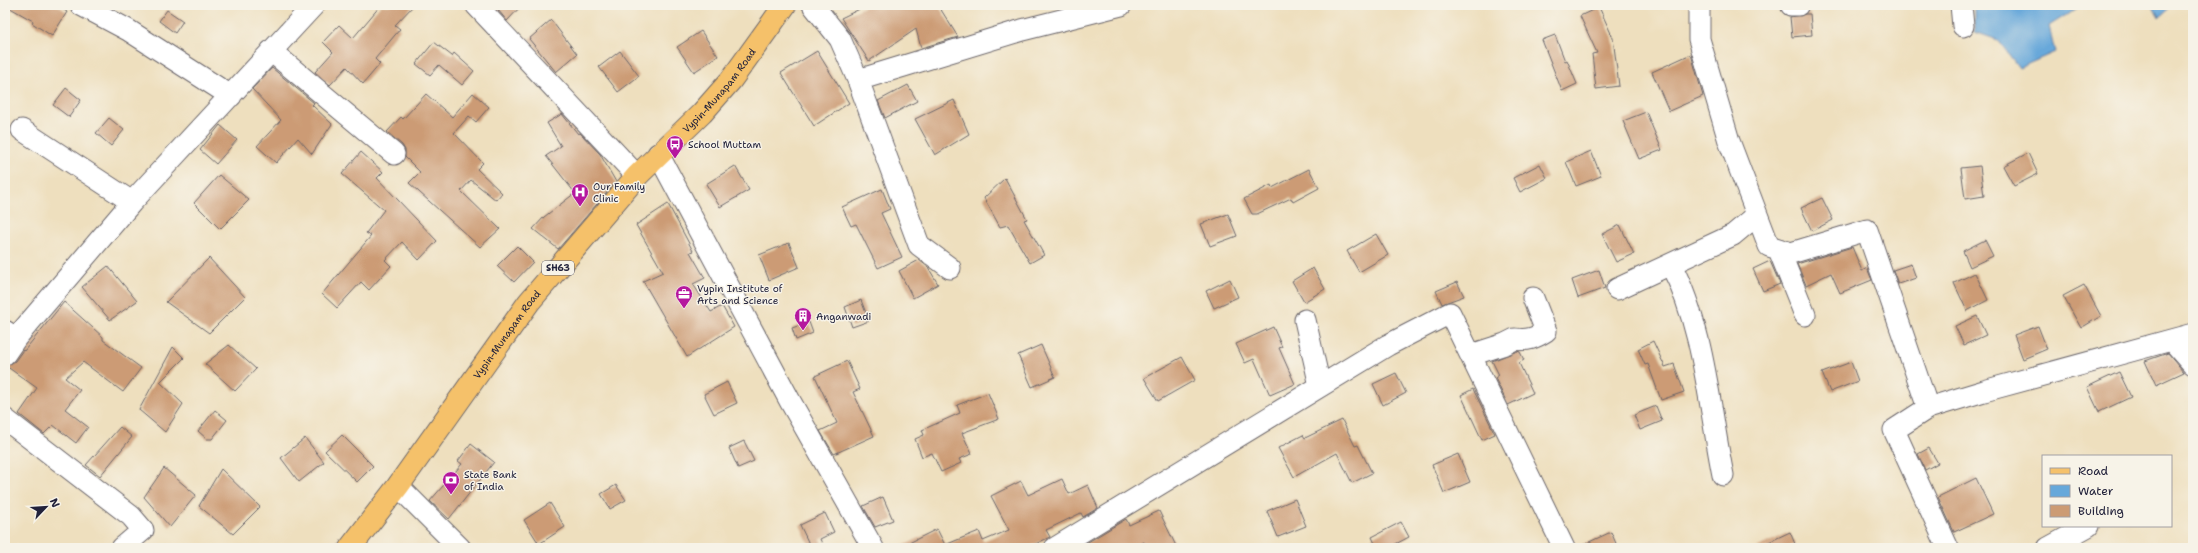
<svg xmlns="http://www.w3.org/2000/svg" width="2198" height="553" font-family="'Shantell Sans',sans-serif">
<rect width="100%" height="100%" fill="#f7f3e8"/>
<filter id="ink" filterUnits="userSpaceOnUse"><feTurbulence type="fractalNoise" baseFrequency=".025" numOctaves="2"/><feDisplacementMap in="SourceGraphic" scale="8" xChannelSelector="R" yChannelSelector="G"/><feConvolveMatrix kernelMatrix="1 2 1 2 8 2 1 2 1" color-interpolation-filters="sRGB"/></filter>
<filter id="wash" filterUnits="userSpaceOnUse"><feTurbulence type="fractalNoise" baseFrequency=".012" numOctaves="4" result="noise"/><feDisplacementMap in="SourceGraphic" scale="16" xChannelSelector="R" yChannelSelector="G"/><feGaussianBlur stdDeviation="0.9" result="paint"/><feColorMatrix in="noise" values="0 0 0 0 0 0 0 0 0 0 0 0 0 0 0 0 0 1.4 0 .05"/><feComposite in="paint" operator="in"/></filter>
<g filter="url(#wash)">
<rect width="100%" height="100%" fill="#eedfbe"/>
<path fill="#67a8da" stroke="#44658a" d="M1975,5h107l-33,21 6,26 -36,16 -21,-28 -23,-8z
M2152,5h21l-14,12z"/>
<g id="blocks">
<path fill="#cc9b74" d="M5,5h52l10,7 -15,24 -20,-13 1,-2z
M381,5h33l-19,20 5,4 -25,30 5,5 -17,20 -16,-17 -17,18 -15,-13 18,-20 -10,-10 16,-17 14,13z
M494,5h28l-15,16z
M868,5h70l20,32 -37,11 -5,-19 -47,32 -28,-43z
M1599,7l14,31 6,48 -23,3 -4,-35 5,-1 -17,-37z
M167,10l16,11 -8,12 -16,-12z
M1805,14h5l2,21 -20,2 -2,-20z
M551,20l26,34 -21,18 -27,-33z
M701,31l17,25 -24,16 -17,-25z
M1555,35l10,26 2,-1 10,24 -15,7 -20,-51z
M434,42l18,14 2,-3 20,18 -12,14 -23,-20 -9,10 -14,-11z
M620,51l19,25 -21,16 -19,-25z
M817,51l32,52 -35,23 -33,-53z
M1691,54l12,42 -34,15 -17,-39z
M272,68l42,35 -2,2 20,19 -20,30 -14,-16 -22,25 -19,-17 24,-26 -29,-31z
M908,85l9,16 -32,17 -7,-17z
M66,88l15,12 -12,17 -16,-12z
M473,93l16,14 -13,15 -7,-6 -15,17 29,30 -6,6 25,24 -6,7 -25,-20 -10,11 39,38 -20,18 -71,-64 11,-11 -15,-15v-7l-3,-5 -15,-13 14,-15 2,2 23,-25 26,23z
M954,100l15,34 -34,21 -20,-36z
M1646,112l16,38 -23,9 -16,-38z
M562,114l16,20 2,-1 20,21 16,28 -58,67 -25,-20 11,-12 31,-24 -29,-37 15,-10 -14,-23z
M109,118l15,12 -13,16 -15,-13z
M220,125l17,15 -21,24 -16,-14z
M1591,151l10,25 -25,10 -10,-24z
M361,152l22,20 -6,6 60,63 -18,19 -17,-18 -17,18 6,6 -22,24 -8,-8 -24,26 -15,-14 49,-58 -5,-3 18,-23 -42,-36z
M2028,153l10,21 -24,12 -11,-20z
M1540,164l7,14 -27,14 -7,-14z
M735,166l14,24 -29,17 -14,-23z
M1980,166l4,30 -19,3 -4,-31z
M1309,169l10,19 -26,14 -2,-4 -34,16h-5l-8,-15 27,-14 1,3z
M219,175l30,25 -29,29 -26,-26z
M1005,178l22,41 -3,1 20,35 -14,8 -22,-38 -8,2 -16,-29z
M882,189l8,20 -9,4 21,44 -24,11 -22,-44 -5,2 -9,-19z
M1822,198l11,22 -21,11 -11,-23z
M668,204l25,47 -3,1 15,26 -12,6 18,28 11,-6 12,21 -47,30 -44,-76 20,-9 -27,-47z
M1228,214l9,22 -27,10 -9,-22z
M1620,225l14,29 -18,8 -14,-28z
M1376,234l12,21 -29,17 -12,-21z
M1985,240l8,16 -23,11 -7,-16z
M789,243l10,24 -30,13 -10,-25z
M517,246l16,16 -19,20 -17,-16z
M1852,247l10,24 5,-3 5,12 -32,13 -9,-20 -25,12 -9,-21z
M209,258l36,39 -36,36 -43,-31z
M919,260l9,7 10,17 -25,14 -14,-27z
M1770,261l10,23 -17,7 -10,-22z
M1911,264l5,14 -18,6 -5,-14z
M108,266l29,35 -27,19 -28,-33z
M1313,268l12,21 -21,13 -12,-21z
M1599,270l6,18 -27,10 -6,-18z
M1975,273l13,27 -21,11 -13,-28z
M1230,279l8,18 -24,11 -8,-17z
M1457,282l7,14 -22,8 -6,-13z
M2084,285l17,31 -20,12 -18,-32z
M861,300l8,21 -17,6 -7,-20z
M64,302l39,35v3l38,28 -18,24 -40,-30 -18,16 15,12 -15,19 23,18 -12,16 -23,-18 -9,9 -25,-20 18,-26 -31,-22 9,-5 8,-11 1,1z
M1977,316l9,19 -22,10 -9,-19z
M809,322l4,11 -17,7 -4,-12z
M2038,326l9,23 -24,10 -9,-24z
M1273,327l9,20 -3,1 16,36 -25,11 -16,-36 -9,4 -9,-19z
M1653,341l12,26 9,-3 10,28 -23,8 -13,-36 -3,1 -7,-16z
M229,345l27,24 -21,22 -30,-27z
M1041,345l14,32 -23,10 -14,-32z
M173,347l11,11 -24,24 23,22 -18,28 -26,-22z
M1517,351l3,1 4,8 -5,3 14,30 -25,12 -13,-27 4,-3 -7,-14z
M2168,353l16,19 -28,13 -11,-24z
M1182,357l13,23 -37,21 -14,-23z
M847,361l13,28 -7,3 21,44 -40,18 -14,-23 17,-8 -22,-47z
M1851,362l7,19 -28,11 -8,-19z
M2119,372l12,25 -32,15 -12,-25z
M1396,373l10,20 -23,12 -10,-21z
M727,382l10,21 -23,11 -10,-20z
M1473,389l22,45 -13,6 -21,-45z
M988,393l11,26 -37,14 10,21 -13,5 2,4 -20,9 -9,-19 -10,4 -7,-18 9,-4 -2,-5 38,-17 -3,-8z
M1656,406l6,15 -22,9 -6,-15z
M215,410l12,10 -15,19h-5l-9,-8z
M1342,420l13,26 3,-1 14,28 -20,10 -15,-30 -43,24 -16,-29 25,-13 2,3z
M120,427l12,10 -32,39 -14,-11z
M342,435l31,31 -16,16 -32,-31z
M305,438l19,24 -25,20 -18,-24z
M744,441l10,20 -16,7 -9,-20z
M471,444l23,18 -45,57 -19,-18 32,-37 -4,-3z
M1929,448l9,15 -13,7 -7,-16z
M1458,454l12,28 -26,11 -12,-28z
M164,468l32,27 -26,32 -26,-30z
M221,469l39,38 -27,27 -34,-28z
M1976,478l17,36 -39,18 -16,-35z
M1062,479l7,15 19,-9 10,23 -15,9 -2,-4 -35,17 4,7 -23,11h-128l38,-19 8,16 34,-14 4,10 26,-11 -18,-34 30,-15 7,14z
M616,485l10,15 -16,9 -9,-15z
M883,497l10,23 -18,7 -12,-21z
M1295,499l11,27 -28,11 -11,-26z
M550,503l15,24 -26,17 -15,-24z
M1159,511l18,37h-30l-3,-6 -10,6h-56l48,-29 3,6z
M825,513l9,19 -14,7 4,9h-13l-11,-23z
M1401,522l8,15 -21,11h-11l-5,-11z
M1611,532l7,16h-42z
M1790,532l5,12 -9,4h-30z"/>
</g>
</g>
<g filter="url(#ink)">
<use href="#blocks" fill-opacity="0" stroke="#696469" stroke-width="1"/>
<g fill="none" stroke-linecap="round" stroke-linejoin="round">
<g stroke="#696469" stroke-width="23">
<path id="minor" d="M81,5l47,25 103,66
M476,5l161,171
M813,5l27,34 18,41 61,165 31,23
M1699,5v34l30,102 40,105 22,7 76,-23 61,178
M1791,5h7
M1961,5l2,21
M271,51l123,103
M858,80l164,-50 99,-25
M22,130l110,72
M658,154l132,247 83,147
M1779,250l26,65
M1671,265c33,63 38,141 52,210
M1617,289l116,-54 24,-20
M1305,320l15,66
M5,331l11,7 116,-136 182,-197
M2172,340l21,24
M5,354l11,-16
M1471,355l34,-11 10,-5c13,2 20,-1 31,-8l-13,-33
M5,419l126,97 12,14 -21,18
M398,486l62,62
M1055,548l333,-203 62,-32 114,235
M1948,548l-54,-118 34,-22 56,-17 209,-57
M2048,548l40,-22"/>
</g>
<g stroke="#696469" stroke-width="24">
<g id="major">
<path id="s1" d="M350,548l48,-62 131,-184 108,-126 65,-63 29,-33 54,-75"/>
</g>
</g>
<use href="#minor" stroke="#fff" stroke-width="21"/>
<use href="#major" stroke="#f5c16b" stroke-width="22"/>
</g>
</g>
<defs>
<g id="bus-pin" transform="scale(0.9)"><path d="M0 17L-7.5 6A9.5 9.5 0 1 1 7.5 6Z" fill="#b5179e" stroke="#f7f3e8"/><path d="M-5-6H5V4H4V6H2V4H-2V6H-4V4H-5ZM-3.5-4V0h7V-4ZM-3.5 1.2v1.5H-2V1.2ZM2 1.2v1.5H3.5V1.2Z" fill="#fff"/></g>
<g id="hospital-pin" transform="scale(0.9)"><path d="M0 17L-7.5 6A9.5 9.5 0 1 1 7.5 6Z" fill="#b5179e" stroke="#f7f3e8"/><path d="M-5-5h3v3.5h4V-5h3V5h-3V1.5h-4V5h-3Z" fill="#fff"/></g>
<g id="office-pin" transform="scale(0.9)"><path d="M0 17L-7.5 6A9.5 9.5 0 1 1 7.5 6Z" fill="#b5179e" stroke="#f7f3e8"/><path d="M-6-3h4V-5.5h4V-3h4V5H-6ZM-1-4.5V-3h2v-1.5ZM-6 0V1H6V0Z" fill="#fff"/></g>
<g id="building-pin" transform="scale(0.9)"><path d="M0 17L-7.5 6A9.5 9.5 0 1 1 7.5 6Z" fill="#b5179e" stroke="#f7f3e8"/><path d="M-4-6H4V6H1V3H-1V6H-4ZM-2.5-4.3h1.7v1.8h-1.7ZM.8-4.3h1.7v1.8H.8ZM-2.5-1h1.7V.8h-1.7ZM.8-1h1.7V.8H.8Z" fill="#fff"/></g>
<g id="bank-pin" transform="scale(0.9)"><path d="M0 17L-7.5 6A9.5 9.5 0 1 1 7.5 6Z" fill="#b5179e" stroke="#f7f3e8"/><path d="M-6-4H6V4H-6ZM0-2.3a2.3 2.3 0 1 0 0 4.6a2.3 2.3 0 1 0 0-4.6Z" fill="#fff"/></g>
</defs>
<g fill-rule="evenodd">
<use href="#bus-pin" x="675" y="144"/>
<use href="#hospital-pin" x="580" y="192"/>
<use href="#office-pin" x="684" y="294"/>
<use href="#building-pin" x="803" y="316"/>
<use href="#bank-pin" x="451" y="480"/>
</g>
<g text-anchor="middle" stroke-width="3" stroke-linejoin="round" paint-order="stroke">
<rect fill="#f7f3e8" stroke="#62616f" stroke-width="1" x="542" y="261" width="32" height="14" rx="3"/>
<g font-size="9" font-weight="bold" fill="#22223b">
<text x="558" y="271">SH63</text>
</g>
<g font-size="10" fill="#22223b" stroke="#f7f3e8">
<text dy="4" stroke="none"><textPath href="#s1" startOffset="589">Vypin-Munapam Road</textPath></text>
<text dy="4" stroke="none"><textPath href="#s1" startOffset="265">Vypin-Munapam Road</textPath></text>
</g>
<g font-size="10" fill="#22223b" stroke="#f7f3e8" text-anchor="start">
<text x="688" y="148">School Muttam</text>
<text x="593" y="190">Our Family<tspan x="593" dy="12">Clinic</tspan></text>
<text x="697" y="292">Vypin Institute of<tspan x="697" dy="12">Arts and Science</tspan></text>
<text x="816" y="320">Anganwadi</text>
<text x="464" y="478">State Bank<tspan x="464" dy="12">of India</tspan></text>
</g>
</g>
<rect width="2198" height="553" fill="none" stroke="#f7f3e8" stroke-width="20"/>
<rect x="2042" y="455" width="130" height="72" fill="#f7f3e8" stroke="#a29fa3"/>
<rect x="2050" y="468" width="20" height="6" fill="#f5c16b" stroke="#a29fa3"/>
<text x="2078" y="475" font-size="12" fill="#22223b">Road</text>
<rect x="2050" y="485" width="20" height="12" fill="#67a8da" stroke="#a29fa3"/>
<text x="2078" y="495" font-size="12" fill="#22223b">Water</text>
<rect x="2050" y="505" width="20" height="12" fill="#cc9b74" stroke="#a29fa3"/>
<text x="2078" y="515" font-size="12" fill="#22223b">Building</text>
<g transform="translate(46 507) rotate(65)" stroke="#f7f3e8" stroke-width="3" paint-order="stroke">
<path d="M0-3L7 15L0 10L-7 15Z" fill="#22223b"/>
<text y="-6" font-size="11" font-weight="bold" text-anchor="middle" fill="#22223b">N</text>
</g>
</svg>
